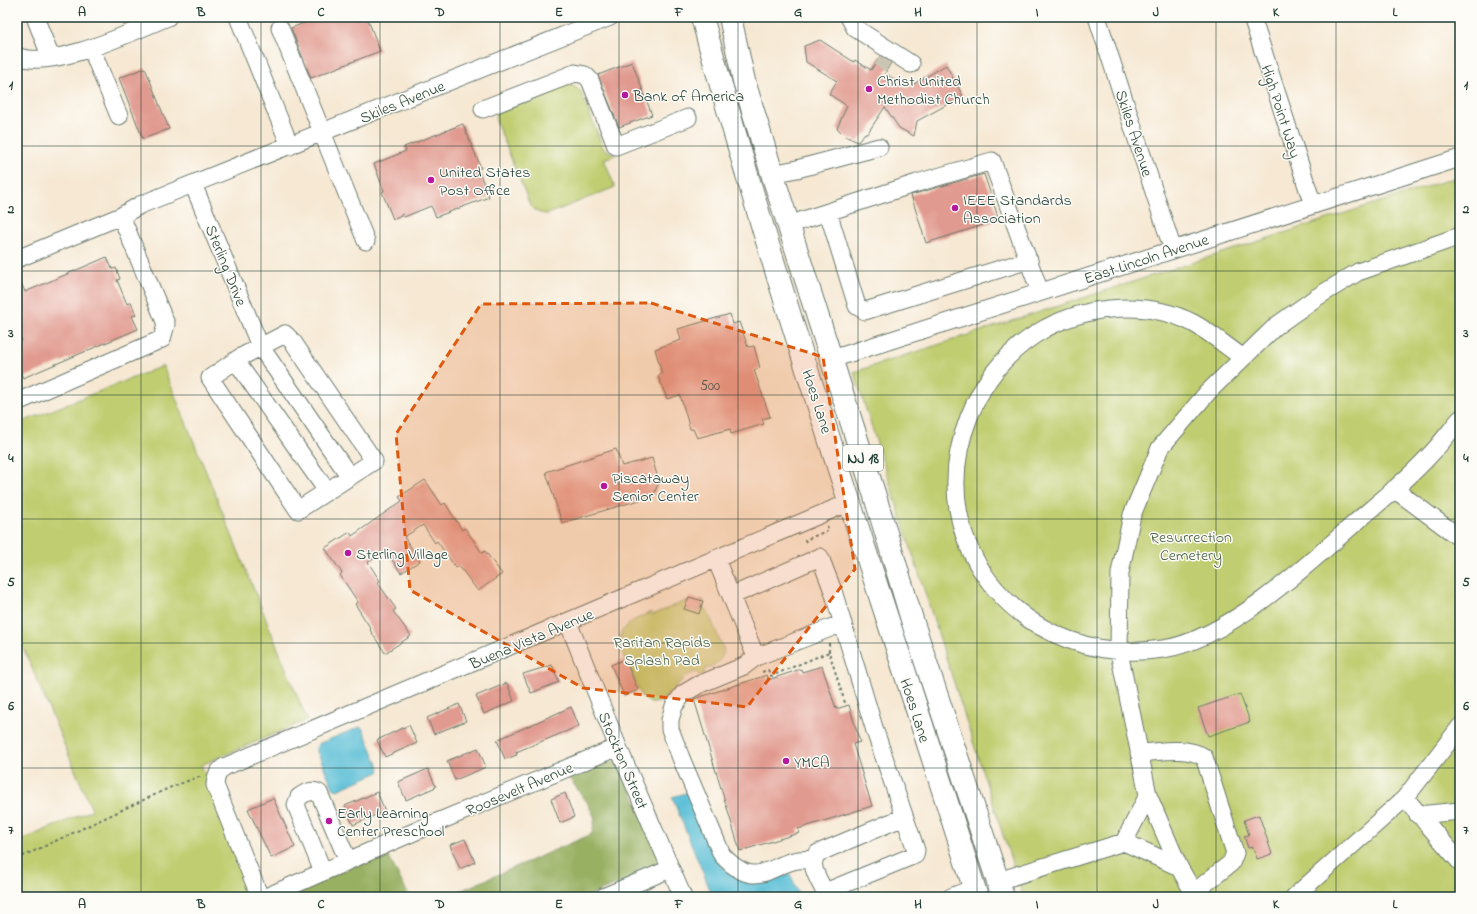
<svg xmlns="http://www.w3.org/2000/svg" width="1477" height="914" font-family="'Indie Flower',sans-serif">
<rect width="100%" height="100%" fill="#fdfcf7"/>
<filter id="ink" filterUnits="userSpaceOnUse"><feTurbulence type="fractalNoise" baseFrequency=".025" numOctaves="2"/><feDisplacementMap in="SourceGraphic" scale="8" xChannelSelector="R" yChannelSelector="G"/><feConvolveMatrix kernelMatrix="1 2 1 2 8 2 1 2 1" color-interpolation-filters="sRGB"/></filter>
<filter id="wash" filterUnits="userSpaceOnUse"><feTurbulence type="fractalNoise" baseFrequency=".012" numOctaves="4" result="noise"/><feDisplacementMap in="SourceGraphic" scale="16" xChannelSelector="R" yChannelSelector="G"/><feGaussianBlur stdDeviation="0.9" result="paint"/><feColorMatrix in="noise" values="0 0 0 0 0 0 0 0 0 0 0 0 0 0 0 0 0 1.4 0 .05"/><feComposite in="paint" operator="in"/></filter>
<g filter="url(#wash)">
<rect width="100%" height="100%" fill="#f6e8d3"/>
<path fill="#c0cd6f" stroke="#708552" d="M564,85l10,1 7,6 22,56 12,7 -11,4 11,28 -67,27c-9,0 -13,-3 -18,-9l-34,-84 1,-8z
M1460,176v721h-437l-169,-525z
M163,366l144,354 -106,45 59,132h-243v-55l75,-32 -75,-177v-209z
M700,599l4,1 -2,8 5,2 17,40c-2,12 -10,15 -20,20v5l-4,1 -4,-4 -10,4 -24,25c-21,9 -24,-16 -30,-28 -6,-14 -16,-24 -10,-42l10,-10 19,-9 1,3 36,-15 -3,9 14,4 4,-11z"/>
<path fill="#98b062" stroke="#5c764b" d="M618,759l45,107 -77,31h-140l146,-63 3,-16 -8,-16 -18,-24z
M386,852l22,42 5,3h-130z"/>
<path fill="#58bed6" stroke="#3c7e85" d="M360,727l3,2 17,40 -1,3 -42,18 -4,-2 -17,-39 2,-5z
M689,792l30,70c21,25 41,20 71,12l10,23h-87l-41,-100z"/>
<g id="blocks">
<path fill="#e19a8f" d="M319,17h48l13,34 -69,27 -20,-50z
M820,40l34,22 1,-2 16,10 9,-14 11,7 -6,10 22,15 39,-23 17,31 -46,25 -3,15 -15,-8 -14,-21 -18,27 -2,-1 -7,9 -13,-6 -8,-8 10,-22 -18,-12 8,-13 -31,-19 -2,-16z
M632,62l20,53 -33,12 -21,-52z
M145,68l24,61 -26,10 -24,-61z
M463,124l18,44 -3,1 11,28 -53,20 -5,-11 -27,11 -1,-3 -10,5 -11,-27 2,-1 -10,-27 32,-13 -2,-4z
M984,174l15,46 -73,23 -15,-48z
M107,257l5,12 4,-1 4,11 -3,1 10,24 4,-2 5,13 -4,1 6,13 -115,49 -6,-14v-21l5,-2 -5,-11v-57l8,19z
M730,314l3,10 6,-2 9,25 6,-1 6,22 -6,2 16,47 -8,2 2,5 -33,10 -1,-5 -33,9 -4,-9h-3l-10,-34 -13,4 -9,-23 4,-2 -7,-25 26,-9 -3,-11z
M616,449l6,17 30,-8 7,24 -6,14 -91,27 -16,-51z
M425,480l17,25 3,-2 17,27 3,-2 17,25 3,-2 17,23 -24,17 -19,-25 -3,2 -19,-27 -2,2 -12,-18 -19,12 16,24 -19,12 -15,-22 -18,11 12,19 -2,2 18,26 -3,2 18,25 -26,17 -15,-23 1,-1 -16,-25 3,-2 -18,-27 2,-2 -17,-25 25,-16 2,4 27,-19 23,-16 -3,-4z
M689,597l14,4 -4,13 -15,-5z
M625,659l13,31 -14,6 -13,-31z
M552,665l7,17 -28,11 -8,-19z
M822,666l14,43 13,-4 11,37 -7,2 19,62 -74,23 1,4 -59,18 -46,-152 73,-24 1,5 33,-11 1,3z
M507,683l7,18 -30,13 -8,-18z
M1240,694l10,28 -42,14 -10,-28z
M459,704l7,17 -32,13 -7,-16z
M571,707l8,19 -63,26 1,3 -12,4 -8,-19z
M409,725l8,18 -32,14 -8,-17z
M478,748l8,19 -31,13 -8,-19z
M428,769l8,18 -30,13 -8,-18z
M377,792l8,19 -32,14 -8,-19z
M565,793l9,24 -14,6 -9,-24z
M273,798l22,49 -24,11 -23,-49z
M1259,815l13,39 -15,5 -4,-12 -5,1 -4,-12 5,-1 -5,-15z
M465,839l10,23 -15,7 -10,-24z"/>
</g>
</g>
<g filter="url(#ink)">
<use href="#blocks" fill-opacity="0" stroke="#6a796c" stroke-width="1"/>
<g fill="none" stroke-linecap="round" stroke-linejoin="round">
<path stroke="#cbc6b3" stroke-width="17" stroke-dasharray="17 8" stroke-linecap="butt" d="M879,57l11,7"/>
<g stroke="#6a796c" stroke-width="19">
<path id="minor" d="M35,17l16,41
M238,17l52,129
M849,17l6,11 56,36
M1097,17l76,233
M1252,17l61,188
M280,28l86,213
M91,48l28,68
M17,56c36,15 116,-25 151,-39
M483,109l92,-36 10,2 5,5 26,66 72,-28
M772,174l25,-5 82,-22
M193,184l67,162 90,131
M828,212l29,94 8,5 164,-51
M788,225l129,-42 75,-22 48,131
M17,259l104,-43 19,-11 470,-188
M285,334l8,8 81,119 -76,49 -88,-132 29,-20z
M1242,357c-16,-11 -32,-25 -49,-34 -45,-23 -103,-18 -147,5 -36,20 -62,51 -77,89 -52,131 59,252 194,232 63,-9 146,-85 193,-127 25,-21 51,-42 73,-66 11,-11 21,-25 31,-37
M832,359l628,-201
M236,361l91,130
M17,402l145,-63 4,-15 -45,-108
M1394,489l66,49
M716,559l15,37 89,-39 13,34 42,140 41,119 -1,5 -90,37 2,5
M731,596l25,61 87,-34
M568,622l50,125 65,150
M756,657l-12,9 -46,19 -15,9 -9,12 -4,14v9l11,29 41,97c40,43 51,-1 91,5
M1139,753c21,-1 46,-7 65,4l31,96 -4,10 -38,30
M1405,798l55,64
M1418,815l42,-4
M1124,842l24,-47
M323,872l-27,-67 3,-8c6,-4 13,-8 20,-4l29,68
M998,881l126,-39 55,25
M825,892c-6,-12 -18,-28 -7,-39l86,-36
M260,897l-45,-112c1,-8 2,-13 9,-18l626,-265
M266,897l157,-69 195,-81
M603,897l67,-28
M951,897l23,-9
M1196,897l-17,-30 -31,-72 -29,-143 1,-79 12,-58 28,-67 48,-56 68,-66 41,-29 41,-25 102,-36
M1294,897l111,-99 55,-71"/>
</g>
<g stroke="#6a796c" stroke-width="24">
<path id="highway" d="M702,17c81,297 183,587 275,880
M730,17l14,64 27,89 103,323 39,130 90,274"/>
</g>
<path stroke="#6a796c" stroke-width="2" stroke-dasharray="3 3" stroke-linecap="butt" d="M806,542l-1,-2 24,-10 -2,-4
M829,652v-9
M762,672l6,-2 3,6 58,-24 17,54
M17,859l152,-71 29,-11h5"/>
<use href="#minor" stroke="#fff" stroke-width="17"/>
<use href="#highway" stroke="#fff" stroke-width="22"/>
</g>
</g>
<path fill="#de580e" fill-opacity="0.2" stroke="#de580e" stroke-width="3" stroke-dasharray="8 5" stroke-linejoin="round" d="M651,303l172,54 32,212 -108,138 -164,-19 -173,-98 -14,-156 85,-130z"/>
<path fill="none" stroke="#1f3d34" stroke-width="1" stroke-opacity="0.55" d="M141,17v880M261,17v880M380,17v880M500,17v880M619,17v880M738,17v880M858,17v880M977,17v880M1097,17v880M1216,17v880M1336,17v880M17,146h1443M17,271h1443M17,395h1443M17,519h1443M17,643h1443M17,768h1443"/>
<g fill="#b5179e" stroke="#fdfcf7" stroke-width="1.5">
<circle cx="869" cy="89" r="4"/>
<circle cx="625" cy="95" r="4"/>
<circle cx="431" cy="180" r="4"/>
<circle cx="955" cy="208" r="4"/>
<circle cx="604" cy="486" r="4"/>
<circle cx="348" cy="553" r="4"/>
<circle cx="786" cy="761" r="4"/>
<circle cx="329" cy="821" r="4"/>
</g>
<g text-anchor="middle" stroke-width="3" stroke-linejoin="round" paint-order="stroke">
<g font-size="14" fill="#50544b">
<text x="710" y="390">500</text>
</g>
<rect fill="#fdfcf7" stroke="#62766e" stroke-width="1" x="843" y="445" width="40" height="26" rx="3"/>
<g font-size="15" font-weight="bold" fill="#1f3d34">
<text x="863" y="463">NJ 18</text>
</g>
<g font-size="16" fill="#1f3d34" stroke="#fdfcf7" text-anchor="start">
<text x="877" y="86">Christ United<tspan x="877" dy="18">Methodist Church</tspan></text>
<text x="633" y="101">Bank of America</text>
<text x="439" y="177">United States<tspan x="439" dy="18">Post Office</tspan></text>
<text x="963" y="205">IEEE Standards<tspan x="963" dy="18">Association</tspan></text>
<text x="612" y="483">Piscataway<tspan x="612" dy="18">Senior Center</tspan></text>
<text x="356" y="559">Sterling Village</text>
<text x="794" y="767">YMCA</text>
<text x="337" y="818">Early Learning<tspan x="337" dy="18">Center Preschool</tspan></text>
</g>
<g font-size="16" fill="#1f3d34" stroke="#fdfcf7">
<text transform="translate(402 101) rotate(-22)" y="6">Skiles Avenue</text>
<text transform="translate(1282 111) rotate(72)" y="6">High Point Way</text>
<text transform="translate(1135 133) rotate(72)" y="6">Skiles Avenue</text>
<text transform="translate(1146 258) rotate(-18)" y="6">East Lincoln Avenue</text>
<text transform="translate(227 265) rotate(68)" y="6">Sterling Drive</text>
<text transform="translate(818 401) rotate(72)" y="6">Hoes Lane</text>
<text transform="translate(531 638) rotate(-23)" y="6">Buena Vista Avenue</text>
<text transform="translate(916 710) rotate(72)" y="6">Hoes Lane</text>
<text transform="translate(624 760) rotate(67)" y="6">Stockton Street</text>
<text transform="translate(519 788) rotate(-23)" y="6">Roosevelt Avenue</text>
</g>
<g font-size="16" fill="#476143" stroke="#fdfcf7">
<text x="1191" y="542">Resurrection<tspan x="1191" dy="18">Cemetery</tspan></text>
<text x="662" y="647">Raritan Rapids<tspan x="662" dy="18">Splash Pad</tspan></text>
</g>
</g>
<rect width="1477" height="914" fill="none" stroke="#fdfcf7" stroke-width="44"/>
<rect x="22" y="22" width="1433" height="870" fill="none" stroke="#1f3d34" stroke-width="1.5"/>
<g font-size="13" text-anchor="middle" font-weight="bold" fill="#1f3d34">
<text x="82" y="16">A</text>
<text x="201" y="16">B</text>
<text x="321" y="16">C</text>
<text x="440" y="16">D</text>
<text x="559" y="16">E</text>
<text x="679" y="16">F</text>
<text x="798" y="16">G</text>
<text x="918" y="16">H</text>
<text x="1037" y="16">I</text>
<text x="1156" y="16">J</text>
<text x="1276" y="16">K</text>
<text x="1395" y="16">L</text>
<text x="11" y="89">1</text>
<text x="1466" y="89">1</text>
<text x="11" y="213">2</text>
<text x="1466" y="213">2</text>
<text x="11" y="337">3</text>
<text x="1466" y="337">3</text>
<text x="11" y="462">4</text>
<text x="1466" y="462">4</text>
<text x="11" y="586">5</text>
<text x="1466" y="586">5</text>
<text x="11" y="710">6</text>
<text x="1466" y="710">6</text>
<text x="11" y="834">7</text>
<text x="1466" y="834">7</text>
<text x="82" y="908">A</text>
<text x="201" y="908">B</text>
<text x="321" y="908">C</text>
<text x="440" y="908">D</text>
<text x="559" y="908">E</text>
<text x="679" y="908">F</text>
<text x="798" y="908">G</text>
<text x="918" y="908">H</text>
<text x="1037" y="908">I</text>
<text x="1156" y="908">J</text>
<text x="1276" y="908">K</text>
<text x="1395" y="908">L</text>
</g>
</svg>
